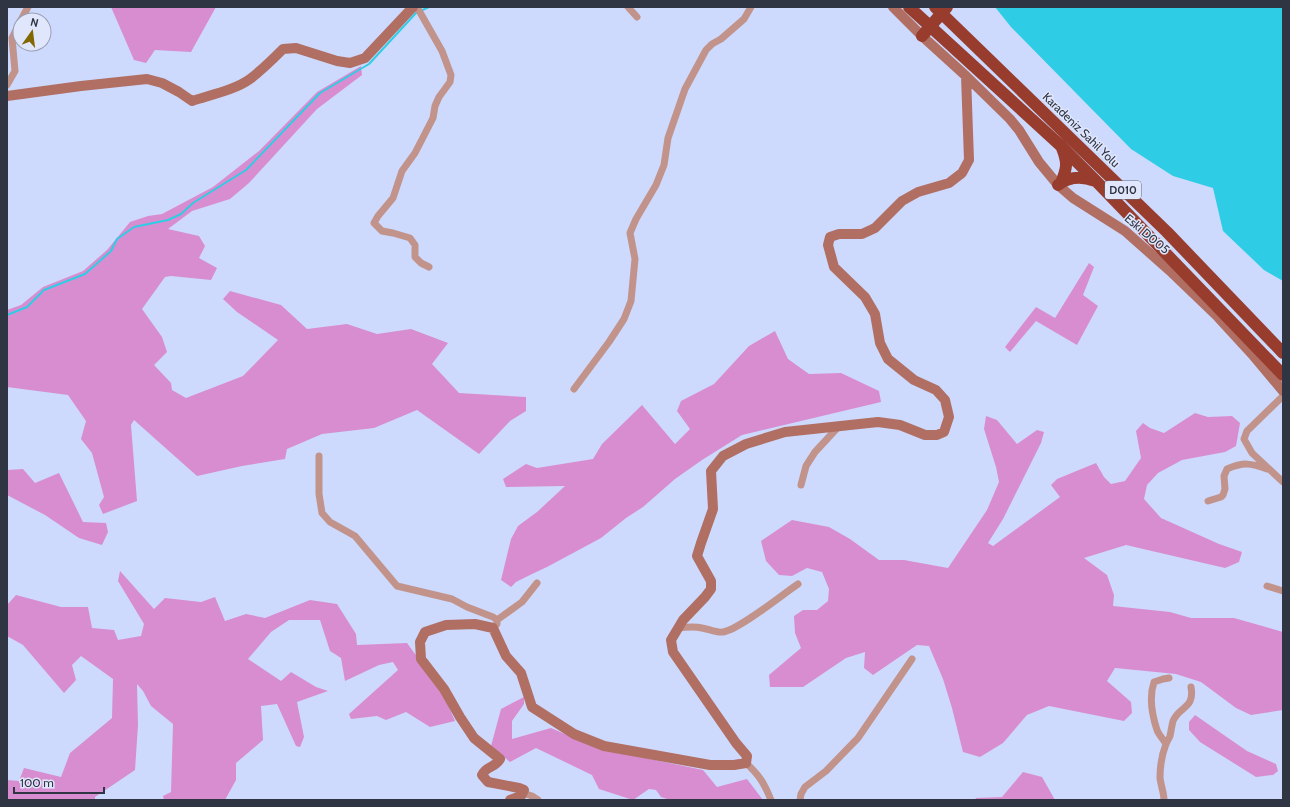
<svg xmlns="http://www.w3.org/2000/svg" width="1290" height="807" font-family="Cabin,sans-serif">
<rect width="100%" height="100%" fill="#cddafd"/>
<path fill="#d88dd0" d="M111,7h105l-25,45 -36,-2 -9,13 -12,-3z
M361,66l1,9 -45,34 -68,74 -19,16 -38,12 -24,18 31,7 6,10 -6,12 18,10 -6,12 -40,-4 -6,1 -23,32 20,28 5,15 -13,13 17,18 1,7 14,8 57,-22 35,-36 -41,-28 -14,-13 7,-8 51,14 26,24 40,-5 30,10 34,-5 37,14 -16,21 27,29 67,4v14l-16,10 -31,33 -62,-44 -43,18 -52,6 -35,15 -2,10 -43,7 -45,10 -63,-56 -3,5 6,76 -34,13 -4,-9 5,-8 -12,-44 -11,-14 5,-18 -18,-26 -61,-8v-77l14,-5 22,-18 40,-16 24,-21 23,-28 18,-6 14,-2 51,-27 46,-36 58,-59z
M1089,263l5,4 -11,28 15,11 -21,39 -41,-24 -26,31 -5,-5 31,-40 19,11z
M775,331l13,28 21,15 32,-1 38,18 2,11 -139,33 -40,25 -27,19 -32,28 -17,11 -25,20 -54,29 -15,7 -16,8 -5,5 -10,-7 10,-41 7,-13 19,-14 28,-26 -59,1 -3,-8 23,-15 11,4 56,-9 9,-15 40,-39 33,39 15,-15 -13,-18 4,-10 33,-17 35,-38z
M1195,413l13,4 24,-1 8,7 -4,23 -11,6 -43,8 -24,13 -11,12 -3,14 17,19 58,26 23,8 -3,10 -14,6 -99,-23 -42,13 23,17 7,20 -1,11 57,6 21,6h43l49,14v78l-32,5 -15,-7 -35,-26 -25,-8 -61,-6 -8,13 24,21 1,11 -8,8 -75,-15 -22,9 -24,28 -23,14 -17,-5 -11,-44 -9,-29 -14,-33 -12,-1 -44,30 -9,-7 1,-16 -19,6 -43,29h-33l-1,-12 32,-27 -6,-15 -1,-17 9,-6h14l11,-9 1,-12 -7,-17 -15,-4 -15,8 -13,-1 -13,-14 -5,-20 31,-21 37,7 21,12 29,21h25l44,8 39,-58 12,-28 -3,-15 -12,-38 2,-13 11,4 20,24 20,-14 7,2 -3,11 -38,76 -15,24 5,3 67,-49 -9,-12 6,-6 39,-16 8,14 7,7 14,-3 16,-23 -5,-27 7,-8 7,5 14,5z
M23,469l12,14 24,-10 24,49 23,1 2,9 -6,13 -23,-7 -34,-23 -38,-20v-25z
M120,571l34,38 11,-11 36,4 14,-5 10,24 21,-7 19,4 45,-18 27,4 19,30 1,11 50,-2 35,48 13,30 -25,6 -24,-15 -20,8 -9,-4 -26,3 -2,-5 49,-44 -5,-8 -14,3 -34,16 -4,-23 -11,-7 -10,-31h-31l-18,12 -23,27 33,22 10,-9 25,15 12,4 -31,11 7,35 -4,10 -4,-1 -19,-42 -16,2 2,34 -27,23v17l-11,20h-61l-1,-4 8,-4 2,-68 -22,-18 -8,-15 -6,-7 1,41 -3,45 -40,27v3h-88v-20l12,1 5,-13 37,9 9,-24 42,-35 1,-39 -32,-23 -9,9 4,15 -12,13 -41,-48 -16,-9v-31l9,-10 45,12h27l4,21 22,2 4,10 23,-4 3,-12 -26,-43z
M524,697v7l-12,17v18l39,-11 46,20 106,22 14,17 30,-8 16,21h-93l-9,-3 -5,-7 -7,-1 -16,11 -34,-11 -7,-14 -56,-27 -26,14 -19,-16 10,-37z
M1195,715l52,36 29,13 2,7 -5,4 -17,2 -56,-35 -11,-12v-8z
M1023,772l19,5 13,23h-80l1,-2 26,-1z"/>
<path fill="#2fcde5" d="M995,7h288v274l-19,-11 -41,-39 -10,-43 -40,-12 -42,-27 -120,-122z"/>
<g fill="none" stroke-linecap="round" stroke-linejoin="round">
<path stroke="#2fcde5" stroke-width="2" d="M7,315l20,-8 17,-17 41,-16 26,-23 6,-12 17,-12 34,-7 13,-6 12,-11 53,-33 74,-77 49,-29 47,-51 13,-6"/>
<path stroke="#c1938b" stroke-width="7" d="M417,7l25,44 9,24 -1,7 -11,15 -4,9 -2,12 -18,35 -13,18 -9,27 -15,18 -4,7 8,8 11,2 17,5 5,7v12l6,6 8,4
M628,7l9,10
M21,20l7,-13
M7,85l8,-14 -3,-33 8,-16
M574,389l35,-47 15,-23 7,-18 4,-42 -5,-26 6,-14 20,-34 8,-20 4,-27 17,-49 21,-39 6,-6 9,-5 23,-20 7,-12
M1283,396l-36,35 -3,8 8,14 31,29
M319,456v38l3,19 8,9 25,14 42,50 55,13 15,8 26,10 4,3v4l-4,4
M801,485l5,-19 9,-14 25,-27
M1208,501l13,-4 2,-2 2,-6 -1,-13 3,-7c16,-7 24,-6 40,0
M1267,586l16,5
M497,620l25,-18 15,-19
M678,628c8,-1 16,-2 24,0 7,1 14,5 21,4 16,-2 60,-38 75,-48
M1166,744c-3,-5 -7,-9 -9,-14 -5,-15 -8,-33 -3,-48l9,-3 6,-1
M746,763c14,13 18,20 25,37
M523,793l9,3 6,4
M800,800l1,-6 4,-7 21,-16 32,-33 54,-79
M1164,800c0,-7 -3,-14 -4,-22 0,-10 2,-24 6,-34 1,-3 3,-5 4,-8 1,-5 2,-11 3,-15 6,-15 22,-12 18,-34"/>
<path stroke="#b16f64" stroke-width="10" d="M893,7l29,29 44,40 44,43 9,11 20,32 19,23 15,13 52,33 44,39 49,47 34,37 31,37
M7,96l74,-10 66,-7 15,4 17,9 13,9c18,-6 43,-11 58,-22 12,-9 23,-20 33,-30l13,-1 41,13 13,2 15,-5 48,-51
M510,800l11,-4 3,-6 -5,-2 -31,-6 -6,-7c4,-9 13,-7 18,-16l-26,-21 -14,-21 -16,-28 -23,-30 -1,-17 5,-10 21,-7 29,-1 18,4 13,28 15,17 11,34 42,27 30,12 106,19h24l12,-2 1,-7 -11,-13 -63,-91 -2,-12 12,-20 22,-23 6,-8v-8l-14,-25 4,-13 12,-34 -2,-38 12,-15 23,-12 39,-12 93,-10 22,3 25,10h12l7,-3 5,-15 -4,-17 -9,-10 -22,-10 -26,-21 -8,-16 -5,-29 -10,-17 -31,-30 -6,-22 2,-8 9,-3h23l13,-6 27,-27 16,-9 31,-9 13,-10 7,-13 -3,-84"/>
<path stroke="#983c2e" stroke-width="12" d="M909,7l152,139 35,35 187,194
M935,7l232,225 116,121
M922,36l25,-29
M1061,183c6,-15 7,-20 1,-35
M1058,185c12,-9 24,-9 37,-4"/>
</g>
<g text-anchor="middle" stroke-width="3" stroke-linejoin="round" paint-order="stroke">
<rect fill="#e0e7fd" stroke="#656a7b" stroke-width="1" x="1105" y="181" width="36" height="18" rx="3"/>
<g font-size="11" font-weight="bold" fill="#303543">
<text x="1123" y="194">D010</text>
</g>
<g font-size="12" fill="#303543" stroke="#e0e7fd">
<text transform="translate(1081 130) rotate(44)" y="4">Karadeniz Sahil Yolu</text>
<text transform="translate(1147 234) rotate(40)" y="4">Eski D005</text>
</g>
</g>
<rect width="1290" height="807" fill="none" stroke="#303543" stroke-width="16"/>
<g transform="translate(32 32) rotate(14)"><circle r="19" fill="#e0e7fd" stroke="#9aa0b3"/>
<path d="M0-3L7 15L0 10L-7 15Z" fill="#836801"/>
<text y="-6" font-size="11" font-weight="bold" text-anchor="middle" fill="#303543">N</text>
</g>
<path d="M14 787v6h90v-6" fill="none" stroke="#303543" stroke-width="2"/>
<text x="20" y="787" font-size="12" fill="#303543" stroke="#e0e7fd" stroke-width="3" paint-order="stroke">100 m</text>
</svg>
